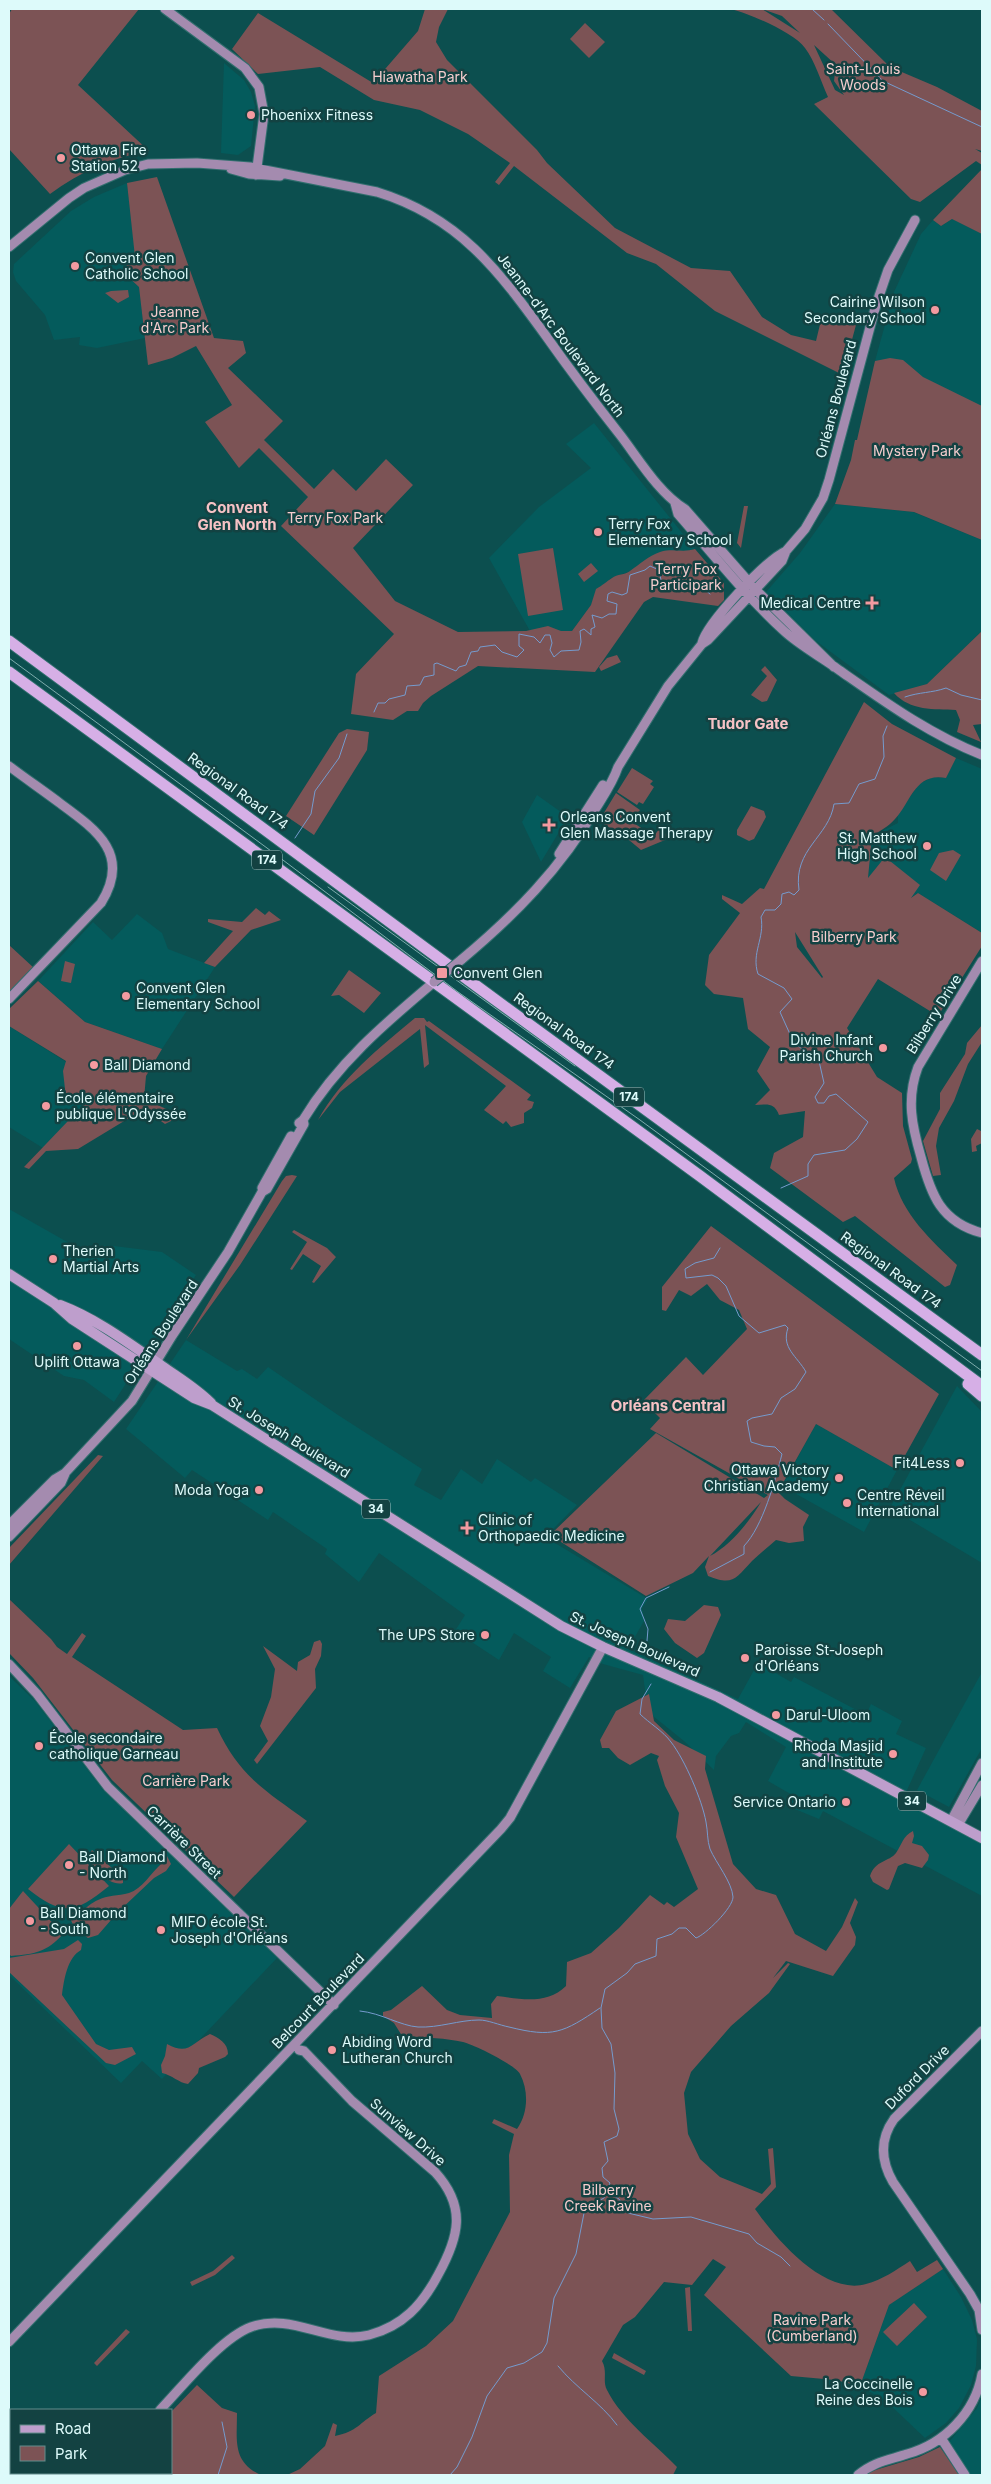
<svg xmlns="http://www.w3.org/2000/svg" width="991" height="2484" font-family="Inter,sans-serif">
<rect width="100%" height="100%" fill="#0c4f4f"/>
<path fill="#045b5c" d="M224,63l20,17 7,12 4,14 -4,40 -13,9 -17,-2z
M127,183l18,155 -48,10 -18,-3 1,-8 -26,3 -9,-25 -29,-34 -3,-9 1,-8 57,-53 23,-14z
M952,219l30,15v181l-107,-54 19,-69 27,-58 12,-14 8,6z
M594,423l101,126 -84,29 -39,53h-42l-41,-73 50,-51 52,-39 -25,-24z
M835,504l78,8 69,28v91l-55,53 -38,11 -73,-54 -50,-49 34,-39z
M956,758l26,11v164l-64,-40 -9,6 -39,-15 -2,-7 4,-41 26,-13v-9l21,-30 14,-7 13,1z
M537,795l31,22 -27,45 -19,-40z
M137,914l25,19 6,16 47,18 -53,82 -77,-27 -47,-41 55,-59 19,18z
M9,1026l94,59 -60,63 -34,-21z
M9,1209l76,43 21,-7 56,7 34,23 -82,127 -30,-22 -20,-4 -55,-37z
M186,1340l51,31 5,-2 15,10 11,-12 70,48 84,54 -8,16 27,15 20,-31 21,15 15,-25 34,23 4,-4 42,27 -32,32 103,62 -6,9 2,13 -16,28 110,50 20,-36 33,19 3,-5 72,38 5,-11 31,17 -6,13 30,14 -23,51 79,45v52l-159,-85 -4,8 -29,-12 4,-11 -26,-15 18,-34 -40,-25 -7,11 -8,3 -15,20 -2,14 -30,-29 -36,-29 -5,-37 -40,-11 -14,-7 -19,31 -27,-17 8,-14 -37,-24 -15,27 -44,-29 10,-16 -86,-62 -20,29 -34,-28 2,-5 -54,-37 -5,8 -76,-50 -7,8 -59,-49z
M957,1386l25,26v151l-92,-55z
M816,1424l81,46 -33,62 -82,-46z
M982,1672v76l-33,59 -32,-17z
M9,1676l26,25 68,89 174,168 -115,121 -20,-18 -21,22 -112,-108z
M943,2269l18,28 11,23 5,19 -1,27 -5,19 -12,23 -13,15 -21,15 -39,-37 -26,-15 29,-81z
M982,2396v79h-11l-22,-33 28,-34z"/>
<path fill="#7c5355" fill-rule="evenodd" d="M12,9h127l-61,76 71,66c-36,6 -69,21 -99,43l-41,-45v-135z
M425,9h23l-9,18 -3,15 11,18 90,90 10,13 68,65 76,40 39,3 32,46 29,18 25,6 6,-25 34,9 -6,22 -5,3 -6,23 -124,-62 -59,-47 -29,-11 -113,-87 -15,19 -4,-3 15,-19 -42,-29 -48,-24 -46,-10 -54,-33 -62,7 -26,-25 26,-36 115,70 45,-52z
M731,9h31l38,24 -18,-17 -20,-7h69l59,58 47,20 45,24v40l-7,-2 7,4v12l-6,-4 -56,41 -9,-3 -97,-95 14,-7c-7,-15 -13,-36 -23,-49 -12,-16 -55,-34 -74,-39zM814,45l22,20 -2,16 10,14 -9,-5z
M585,23l20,19 -16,16 -19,-19z
M982,169v65l-30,-15 -11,7 -8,-6z
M157,177l57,161 29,3 3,12 -18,15 55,53 -19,19 50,49 19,-20 23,22 30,-32 27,26 -60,63 42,53 63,31 68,-1 22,-5 13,5h11l19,-26 5,-16c7,-4 10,-7 16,-11 5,-4 13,-3 18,-7 10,-7 18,-15 30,-19 13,-4 23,1 35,-3l29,34v17l-6,6 -65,-9 -9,5 -49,70 -117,-6 -47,30 -8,7 -5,8h-11l-14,9 -42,-6 5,-40 38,-40 -113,-108 27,-29 -49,-49 -20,20 -34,-46 27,-17 -36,-59 -24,12 -24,7 -9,-78 -15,-14v-5l11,-11 -8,-74z
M128,290l1,7 -11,6 -13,-10 6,-2z
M890,358l13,2 20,17 59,29v134l-68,-28 -79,-8 16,-44 4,-20h2l18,-79z
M744,506h4l-7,42 -4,-5z
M553,548l10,62 -35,6 -10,-62z
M591,563l7,8 -14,11 -6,-8z
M982,631v93l-9,1 8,17 -24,-10 3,-12 -4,-10c-22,-1 -46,1 -62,-17l33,-9z
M617,655l4,7 -20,9 -2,-4 8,-9z
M765,666l12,14 -10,21 -5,1 -11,-7 16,-19 -6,-6z
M864,702l28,22 64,34 -10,20c-31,-6 -35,24 -51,41 -6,7 -15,12 -23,17l-4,42 17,-21 35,28 -9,13 7,-5 64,40v13l-44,70 -60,-37 -31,49 30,49 25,16 1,33 9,33 -1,4 -17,15c8,36 37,62 63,87l-7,20 -5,2 -90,-71 -12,6 -73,-54 4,-15 29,-16 2,-26 -26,4c-5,-14 -14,-10 -24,-10l15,-15 -13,-19 13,-24 -22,-18 -5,-31 -29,-4 -9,-9 4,-30 31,-42 -18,-14v-4l20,9 18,-16 4,1zM795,932l28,45 -1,1 -25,-31z
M347,729l22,3 -2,18 -53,85 -28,-19 53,-83z
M632,768l21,13 -3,3 4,3 -11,17 -4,-2 -2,3 -20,-13z
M616,793l24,17 -8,12 22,14 8,-11 4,10 -1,5 -24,10 -12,-10 -30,-19z
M751,806l13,5 2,6 -12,22 -5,2 -12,-6v-5z
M953,850l8,5 -15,26 -16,-11 9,-17z
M256,908l9,7 4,-4 12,9 -30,10 -36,37 -11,-4 29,-32 -25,-9v-3l34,3z
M9,945l25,23 -25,25z
M65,961l10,3 -4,19 -10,-2z
M349,970l32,23 -17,20 -25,-18 -8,1z
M38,981l47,41 77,27 -16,27 -2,23 27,12 2,9 -8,4 -21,-15 -66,40 -32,2 -17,18 -5,-2 65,-68 -23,-1 -3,-27 3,-10 -57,-35v-17z
M415,1018h9l3,4 2,-1 102,74 -4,5 7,2 -2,6 -8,5v10l-13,4 -5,-6 -3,3 -19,-14 22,-24 -81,-61 4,39 -5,4 -4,-39 -80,63 -22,28c24,-43 60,-71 97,-102z
M982,1025v17l-14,22 -14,37 -15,27 -3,18 5,29 -8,1 -10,-35 17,-32v-16l25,-39 2,-11z
M977,1129l4,2 1,12 -6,3 1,5 -5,1 -1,-13z
M292,1175l5,1 -57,89 -54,75 96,-159 4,-5z
M711,1226l228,168 -42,76 -81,-46 -38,68 7,7 24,16 -6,12 1,14 -15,2 -13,-3c-8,7 -17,14 -24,21 -17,18 -19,25 -44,15l-3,-9 4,-11 -16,17 -47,23 -96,-61 106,-102 108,65 4,-3 -118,-66 10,-11 -17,-17 43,-44 17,18 44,-46 -8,-19 -19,-10 -13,-16 -16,12 -12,-6 -13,21 -4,-1v-23zM761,1502c-12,20 -30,43 -51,54z
M294,1230l33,18 9,9 -22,26 -2,-1 9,-16 -18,-12 -11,16 -2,-1 17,-27 -15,-10z
M98,1455l5,1 -94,109v-17z
M9,1599l42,40 6,8 10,7 15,-21 4,3 -14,21 111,73 34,-2c23,49 48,62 90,93l-73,76 -122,-117 -79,-102 -24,-25z
M704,1605l14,2 3,8 -17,38 -7,5 -22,-15 -11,-14 4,-10 17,2z
M320,1640l2,4 -1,12 -6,13 1,19 -59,76 -3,-4 14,-19 -8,-15 11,-29 4,-28 -12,-23 34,25 1,-9 12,-7 4,-13z
M649,1694l5,27 20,19 32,16 -1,13 28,95 23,25 20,6 19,39 31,17 16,-24 13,-29 3,4 -8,21 6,14 -1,8 -22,31 -47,-15 -13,17 15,-15 2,1 -21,29 -38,33 -40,46 -7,21 4,41 12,25 20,18 42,17 9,-10 -3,-35 5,-1 3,39 -21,22c21,30 69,87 111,75 16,-4 30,-14 44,-23l7,11 20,-12 6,9 -54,36 -29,81 -25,-6 -44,-4 -87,-81 22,-28 -13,-8 -21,26 -28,-3 -29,35 -12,8 -21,36c6,11 0,20 5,29 15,30 47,53 70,77l-4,8h-386l13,-6 25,-23 8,-23 4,2 -2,11c23,-5 24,-13 41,-23l3,-37 47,-30 27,-25 57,-109 -1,-57 5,-21 -22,-11 2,-4 23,10c11,-15 12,-38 3,-55 -5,-9 -45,-29 -57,-32 -17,-4 -37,-4 -54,-6l-5,3 -10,-16 -11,-7v-4l8,-2 31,-24 25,24 13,5 32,3 -1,-14 6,-8c24,3 50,9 69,-10l1,-24 24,-9 28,-25 31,-33 14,10 3,-3 7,5 24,-18 -22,-52 3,-24 -14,-27 -8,-26 2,-4 -8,-3 -21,12 -12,-7 -9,-10h-7l-2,-8 16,-29z
M913,1831l1,5 -2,7 10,3 7,9 -1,5 -6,8 -17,-5 -7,3 -9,23 -2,1 -14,-8 -3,-6c5,-16 19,-14 26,-23 6,-9 7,-17 17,-22z
M69,1844l40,42c-33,27 -46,31 -81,3z
M92,1850l31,28v5c-12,4 -33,-15 -35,-27z
M167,1856l4,8 -5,7 -12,7 -36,34 -20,23 -10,3c-8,-6 -19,-13 -18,-25 17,-2 15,-7 28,-13 9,-5 20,-4 31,-7 13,-4 22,-20 32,-29l-1,-6z
M23,1891l40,43c-16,18 -28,20 -52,22l-2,-2v-45z
M78,1940l4,4 -1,6c-14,8 -17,30 -19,45l34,49 13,6 23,-3 4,7 -21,11 -9,-2 -97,-91v-14l55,-9z
M210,2034c9,4 18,9 18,20l-3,3 -26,11 -1,5 -10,11c-9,-1 -16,-9 -26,-11l-1,-8 4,-9 2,-12c22,12 24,-1 43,-10z
M232,2255l3,3 -20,17 -23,11 -2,-4 23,-11z
M690,2287l2,44h-4l-3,-43z
M914,2303l13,14 -30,29 -14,-14z
M126,2329l4,3 -33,34 -3,-3z
M614,2353l32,18 -2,4 -32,-17z
M197,2385l25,23 15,5c0,27 -5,49 24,62h-151l2,-2h59v-61z
M940,2447l19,28h-94l7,-4 47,-14z"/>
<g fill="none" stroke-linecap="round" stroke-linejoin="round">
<path stroke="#759bce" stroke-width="1" d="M812,9l12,11
M828,24l55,57 99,46
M905,697c14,-5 27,-4 41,-9l15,7 21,5
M374,712l4,-9h7l4,-4 16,-4 2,-9 13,-1 4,-8 10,-2v-11l3,-1 19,8 3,-4 7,-2 5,-13 7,-1 2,-4 15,-2 7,7 15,5 7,-7 -5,-4v-12l15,3 6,6 5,-8h5l2,8 -2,7 4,7 7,-6 18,-1 2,-8 -1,-11 4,-2 7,6v-6l4,-2 -3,-12 10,3 7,-4h7l1,-10 -10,-3 1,-7 4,-2 10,3 5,-2 3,-18 15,-5 5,-4 9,4 3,15c18,-4 34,-4 48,9
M295,838l16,-24 4,-23 24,-33 8,-24
M781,1188l27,-12v-12l6,-9 31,-5 12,-11 11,-17 -32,-28 -7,2 -5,7h-6l-3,-6 9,-14 -5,-22 -25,-18 -14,-31 12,-13 -8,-11 -26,-14c-7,-21 7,-36 3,-57l4,-7h10l6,-6 1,-10 7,-2 5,3 5,-5c-6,-41 30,-53 35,-86l15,-1 10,-19 16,-5 9,-22 -1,-21 4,-10
M710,1572l34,-18v-8c19,-20 31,-65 38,-92l-7,-7 -11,-1 -13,-4 -4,-21 5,-3 20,-4 9,-16 14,-9 11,-17c-9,-16 -25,-24 -18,-44l-3,-3 -26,8 -20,-17 -13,-30 -8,-8 -6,-3 -26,3 -1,-9 10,-6 19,-5 6,-10
M647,1641l1,-12 -8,-20 6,-11 23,-11
M360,2011c21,2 41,15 58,16 21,1 41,-7 61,-7 9,0 20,5 30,7 44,11 54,6 91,-19
M606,2191l13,8 9,14 25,6 38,-2 58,17 8,9 24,14 9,9
M558,2366c18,22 43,37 59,59
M218,2475l9,-28 -5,-25
M450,2475l7,-8 15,-30 15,-41 20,-28 17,-5 18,-11 5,-9 7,-45 22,-44 9,-46 19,-10 6,-15 -7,-6 -1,-9 6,-7 -4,-19 13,-6 2,-7 -5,-20 1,-36 -4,-29 -9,-16 -1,-20 4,-19 22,-16 8,-9 21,-8 1,-17 15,-5 7,-6h7l10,10c9,-3 37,-30 37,-41 -1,-15 -17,-34 -23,-48 -3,-9 -2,-17 -4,-27 -4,-22 -21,-62 -35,-80 -8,-11 -22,-19 -31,-28l2,-15 9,-15"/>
<g stroke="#326e6e" stroke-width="11">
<path id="secondary" d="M165,9l80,59 14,19 5,27 -8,61
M231,169l18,5 31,2
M9,247l60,-49 15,-10 41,-18 23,-6 49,-1 53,4 127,25c82,25 121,78 169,144 24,34 49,67 75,100 19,25 38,57 64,73l70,80 79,78
M675,503l3,11c34,39 67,81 105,116 17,16 37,26 56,40 46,32 90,64 143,85
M702,643c5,-20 64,-83 84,-92
M9,766c17,13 35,25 52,38 37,27 70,51 40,99l-92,96
M559,854l44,-69
M461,960c53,-44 100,-92 135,-152 8,-13 17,-26 22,-41l50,-81 34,-42 6,-4 74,-79 4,-10 19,-22 18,-31 6,-18 47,-175 12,-35 27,-50
M982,961l-64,106c-12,32 -6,59 3,90 10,38 20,65 61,76
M299,1123l4,-3c34,-56 81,-96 131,-138
M262,1188l29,-52
M9,1525l46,-46 10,-6 67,-72 40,-65 56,-84 34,-60 5,-3 37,-65 -1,-4
M9,1537l52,-54 4,-9
M9,1664l28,30 71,93 226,218
M951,1821l31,-58
M958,1825l24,-40
M982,2031l-88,88c-15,21 -13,42 -1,63l77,112 9,16 3,20
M9,2342l492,-513 9,-11 93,-171
M160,2410c23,-24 61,-72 91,-83 42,-15 77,18 118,8 34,-9 53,-30 69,-60 21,-38 29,-68 -3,-103l-83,-71 -48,-50 -5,-1
M941,2438l24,37
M99,2475l2,-2
M858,2475c15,-13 31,-15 49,-21 37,-10 68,-41 75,-80"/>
</g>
<g stroke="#326e6e" stroke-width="12">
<path id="primary" d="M9,1274l45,29 18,16 122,79 18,7 349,221 42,21 115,50 264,141
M60,1305c37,14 70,39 102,61 17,12 34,22 49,37"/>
</g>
<g stroke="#326e6e" stroke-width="13">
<path id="highway" d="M9,641l473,349 500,365
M9,672l691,504 282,210
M968,1384l14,12"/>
</g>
<use href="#secondary" stroke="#a48baf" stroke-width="9"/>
<use href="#primary" stroke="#be9ecc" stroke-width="10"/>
<use href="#highway" stroke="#d6afe6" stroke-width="11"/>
<path stroke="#7eacac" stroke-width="1" d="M9,658l258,190 191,144 182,128 342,251
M328,887l247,179"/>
<g stroke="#326e6e" stroke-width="11" stroke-linecap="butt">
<path id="secondary-bridge" d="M434,982l27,-22"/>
</g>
<use href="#secondary-bridge" stroke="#a48baf" stroke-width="9"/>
</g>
<g fill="#f49aa0" stroke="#134242" stroke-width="2">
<circle cx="251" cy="115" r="5"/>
<circle cx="61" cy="158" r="5"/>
<circle cx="75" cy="266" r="5"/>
<circle cx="935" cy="310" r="5"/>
<circle cx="598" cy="532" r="5"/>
<path d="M869.5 595.5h5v5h5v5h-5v5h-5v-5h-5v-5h5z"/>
<path d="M546.5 817.5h5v5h5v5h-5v5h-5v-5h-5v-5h5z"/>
<circle cx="927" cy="846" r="5"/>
<rect x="436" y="967" width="12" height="12" rx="2.5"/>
<circle cx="126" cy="996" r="5"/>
<circle cx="883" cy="1048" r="5"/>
<circle cx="94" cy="1065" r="5"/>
<circle cx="46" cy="1106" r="5"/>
<circle cx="53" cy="1259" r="5"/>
<circle cx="77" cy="1346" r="5"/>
<circle cx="960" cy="1463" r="5"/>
<circle cx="839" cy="1478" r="5"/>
<circle cx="259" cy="1490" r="5"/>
<circle cx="847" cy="1503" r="5"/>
<path d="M464.5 1520.5h5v5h5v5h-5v5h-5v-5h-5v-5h5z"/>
<circle cx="485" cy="1635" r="5"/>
<circle cx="745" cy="1658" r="5"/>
<circle cx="776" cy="1715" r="5"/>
<circle cx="39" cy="1746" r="5"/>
<circle cx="893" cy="1754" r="5"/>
<circle cx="846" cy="1802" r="5"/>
<circle cx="69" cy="1865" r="5"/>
<circle cx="30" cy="1921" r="5"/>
<circle cx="161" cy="1930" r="5"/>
<circle cx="332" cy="2050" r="5"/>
<circle cx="923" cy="2392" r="5"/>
</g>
<g text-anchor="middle" stroke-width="5" stroke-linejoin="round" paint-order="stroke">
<g fill="#134242" stroke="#a0c3c3" stroke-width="1">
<rect x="252" y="850.5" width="30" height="19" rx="4"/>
<rect x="614" y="1087.5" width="30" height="19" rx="4"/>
<rect x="362" y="1499.5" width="28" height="19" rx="4"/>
<rect x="898" y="1791.5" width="28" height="19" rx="4"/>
</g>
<g font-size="12" font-weight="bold" fill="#ddfafa">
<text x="267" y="864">174</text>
<text x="629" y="1101">174</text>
<text x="376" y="1513">34</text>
<text x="912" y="1805">34</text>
</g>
<g font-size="14" fill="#f6cdce" stroke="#134242">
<text x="863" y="74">Saint-Louis<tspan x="863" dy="16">Woods</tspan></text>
<text x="420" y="82">Hiawatha Park</text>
<text x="175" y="317">Jeanne<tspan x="175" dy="16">d'Arc Park</tspan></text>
<text x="917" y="456">Mystery Park</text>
<text x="335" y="523">Terry Fox Park</text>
<text x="686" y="574">Terry Fox<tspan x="686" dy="16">Participark</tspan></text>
<text x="854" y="942">Bilberry Park</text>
<text x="186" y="1786">Carrière Park</text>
<text x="608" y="2195">Bilberry<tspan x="608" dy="16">Creek Ravine</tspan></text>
<text x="812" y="2325">Ravine Park<tspan x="812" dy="16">(Cumberland)</tspan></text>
</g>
<g font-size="14" fill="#ddfafa" stroke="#134242" text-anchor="start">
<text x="261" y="120">Phoenixx Fitness</text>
<text x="71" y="155">Ottawa Fire<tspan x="71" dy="16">Station 52</tspan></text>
<text x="85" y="263">Convent Glen<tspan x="85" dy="16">Catholic School</tspan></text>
<text x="925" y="307" text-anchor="end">Cairine Wilson<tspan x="925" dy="16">Secondary School</tspan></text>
<text x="608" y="529">Terry Fox<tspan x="608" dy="16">Elementary School</tspan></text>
<text x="861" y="608" text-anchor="end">Medical Centre</text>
<text x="560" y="822">Orleans Convent<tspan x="560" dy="16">Glen Massage Therapy</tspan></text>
<text x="917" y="843" text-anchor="end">St. Matthew<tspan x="917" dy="16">High School</tspan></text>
<text x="453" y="978">Convent Glen</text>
<text x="136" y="993">Convent Glen<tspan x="136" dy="16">Elementary School</tspan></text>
<text x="873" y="1045" text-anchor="end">Divine Infant<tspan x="873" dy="16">Parish Church</tspan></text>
<text x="104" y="1070">Ball Diamond</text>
<text x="56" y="1103">École élémentaire<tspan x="56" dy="16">publique L'Odyssée</tspan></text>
<text x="63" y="1256">Therien<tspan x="63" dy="16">Martial Arts</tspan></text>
<text x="77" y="1367" text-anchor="middle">Uplift Ottawa</text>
<text x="950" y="1468" text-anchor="end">Fit4Less</text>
<text x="829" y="1475" text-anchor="end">Ottawa Victory<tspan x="829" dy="16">Christian Academy</tspan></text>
<text x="249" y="1495" text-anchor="end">Moda Yoga</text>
<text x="857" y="1500">Centre Réveil<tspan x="857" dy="16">International</tspan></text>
<text x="478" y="1525">Clinic of<tspan x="478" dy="16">Orthopaedic Medicine</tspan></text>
<text x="475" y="1640" text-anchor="end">The UPS Store</text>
<text x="755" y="1655">Paroisse St-Joseph<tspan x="755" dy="16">d'Orléans</tspan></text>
<text x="786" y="1720">Darul-Uloom</text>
<text x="49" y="1743">École secondaire<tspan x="49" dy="16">catholique Garneau</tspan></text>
<text x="883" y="1751" text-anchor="end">Rhoda Masjid<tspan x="883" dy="16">and Institute</tspan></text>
<text x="836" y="1807" text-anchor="end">Service Ontario</text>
<text x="79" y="1862">Ball Diamond<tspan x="79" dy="16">- North</tspan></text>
<text x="40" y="1918">Ball Diamond<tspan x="40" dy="16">- South</tspan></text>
<text x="171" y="1927">MIFO école St.<tspan x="171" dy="16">Joseph d'Orléans</tspan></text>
<text x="342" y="2047">Abiding Word<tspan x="342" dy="16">Lutheran Church</tspan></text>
<text x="913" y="2389" text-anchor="end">La Coccinelle<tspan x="913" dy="16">Reine des Bois</tspan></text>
</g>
<g font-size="14" fill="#ddfafa" stroke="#134242">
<text transform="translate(561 335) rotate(53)" y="5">Jeanne-d'Arc Boulevard North</text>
<text transform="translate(836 399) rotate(-75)" y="5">Orléans Boulevard</text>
<text transform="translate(238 791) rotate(36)" y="5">Regional Road 174</text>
<text transform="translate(934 1014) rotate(-58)" y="5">Bilberry Drive</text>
<text transform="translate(564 1031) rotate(36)" y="5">Regional Road 174</text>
<text transform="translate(891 1270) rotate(36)" y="5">Regional Road 174</text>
<text transform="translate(161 1332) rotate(-57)" y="5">Orléans Boulevard</text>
<text transform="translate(289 1437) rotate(32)" y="5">St. Joseph Boulevard</text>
<text transform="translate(635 1644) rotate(24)" y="5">St. Joseph Boulevard</text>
<text transform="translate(184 1842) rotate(44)" y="5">Carrière Street</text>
<text transform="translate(318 2001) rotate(-46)" y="5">Belcourt Boulevard</text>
<text transform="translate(917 2077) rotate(-45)" y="5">Duford Drive</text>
<text transform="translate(408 2132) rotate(41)" y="5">Sunview Drive</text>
</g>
<g font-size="15" font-weight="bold" fill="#f7c2c5" stroke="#134242">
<text x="237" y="513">Convent<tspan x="237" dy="17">Glen North</tspan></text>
<text x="748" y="729">Tudor Gate</text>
<text x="668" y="1411">Orléans Central</text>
</g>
</g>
<rect width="991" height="2484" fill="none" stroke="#ddfafa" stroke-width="20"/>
<rect x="10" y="2409" width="162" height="65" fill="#134242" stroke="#648c8c"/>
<rect x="20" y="2425" width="25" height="8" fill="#be9ecc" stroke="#648c8c"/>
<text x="55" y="2434" font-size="15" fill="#ddfafa">Road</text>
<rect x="20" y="2446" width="25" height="15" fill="#7c5355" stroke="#648c8c"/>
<text x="55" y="2459" font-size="15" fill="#ddfafa">Park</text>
</svg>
